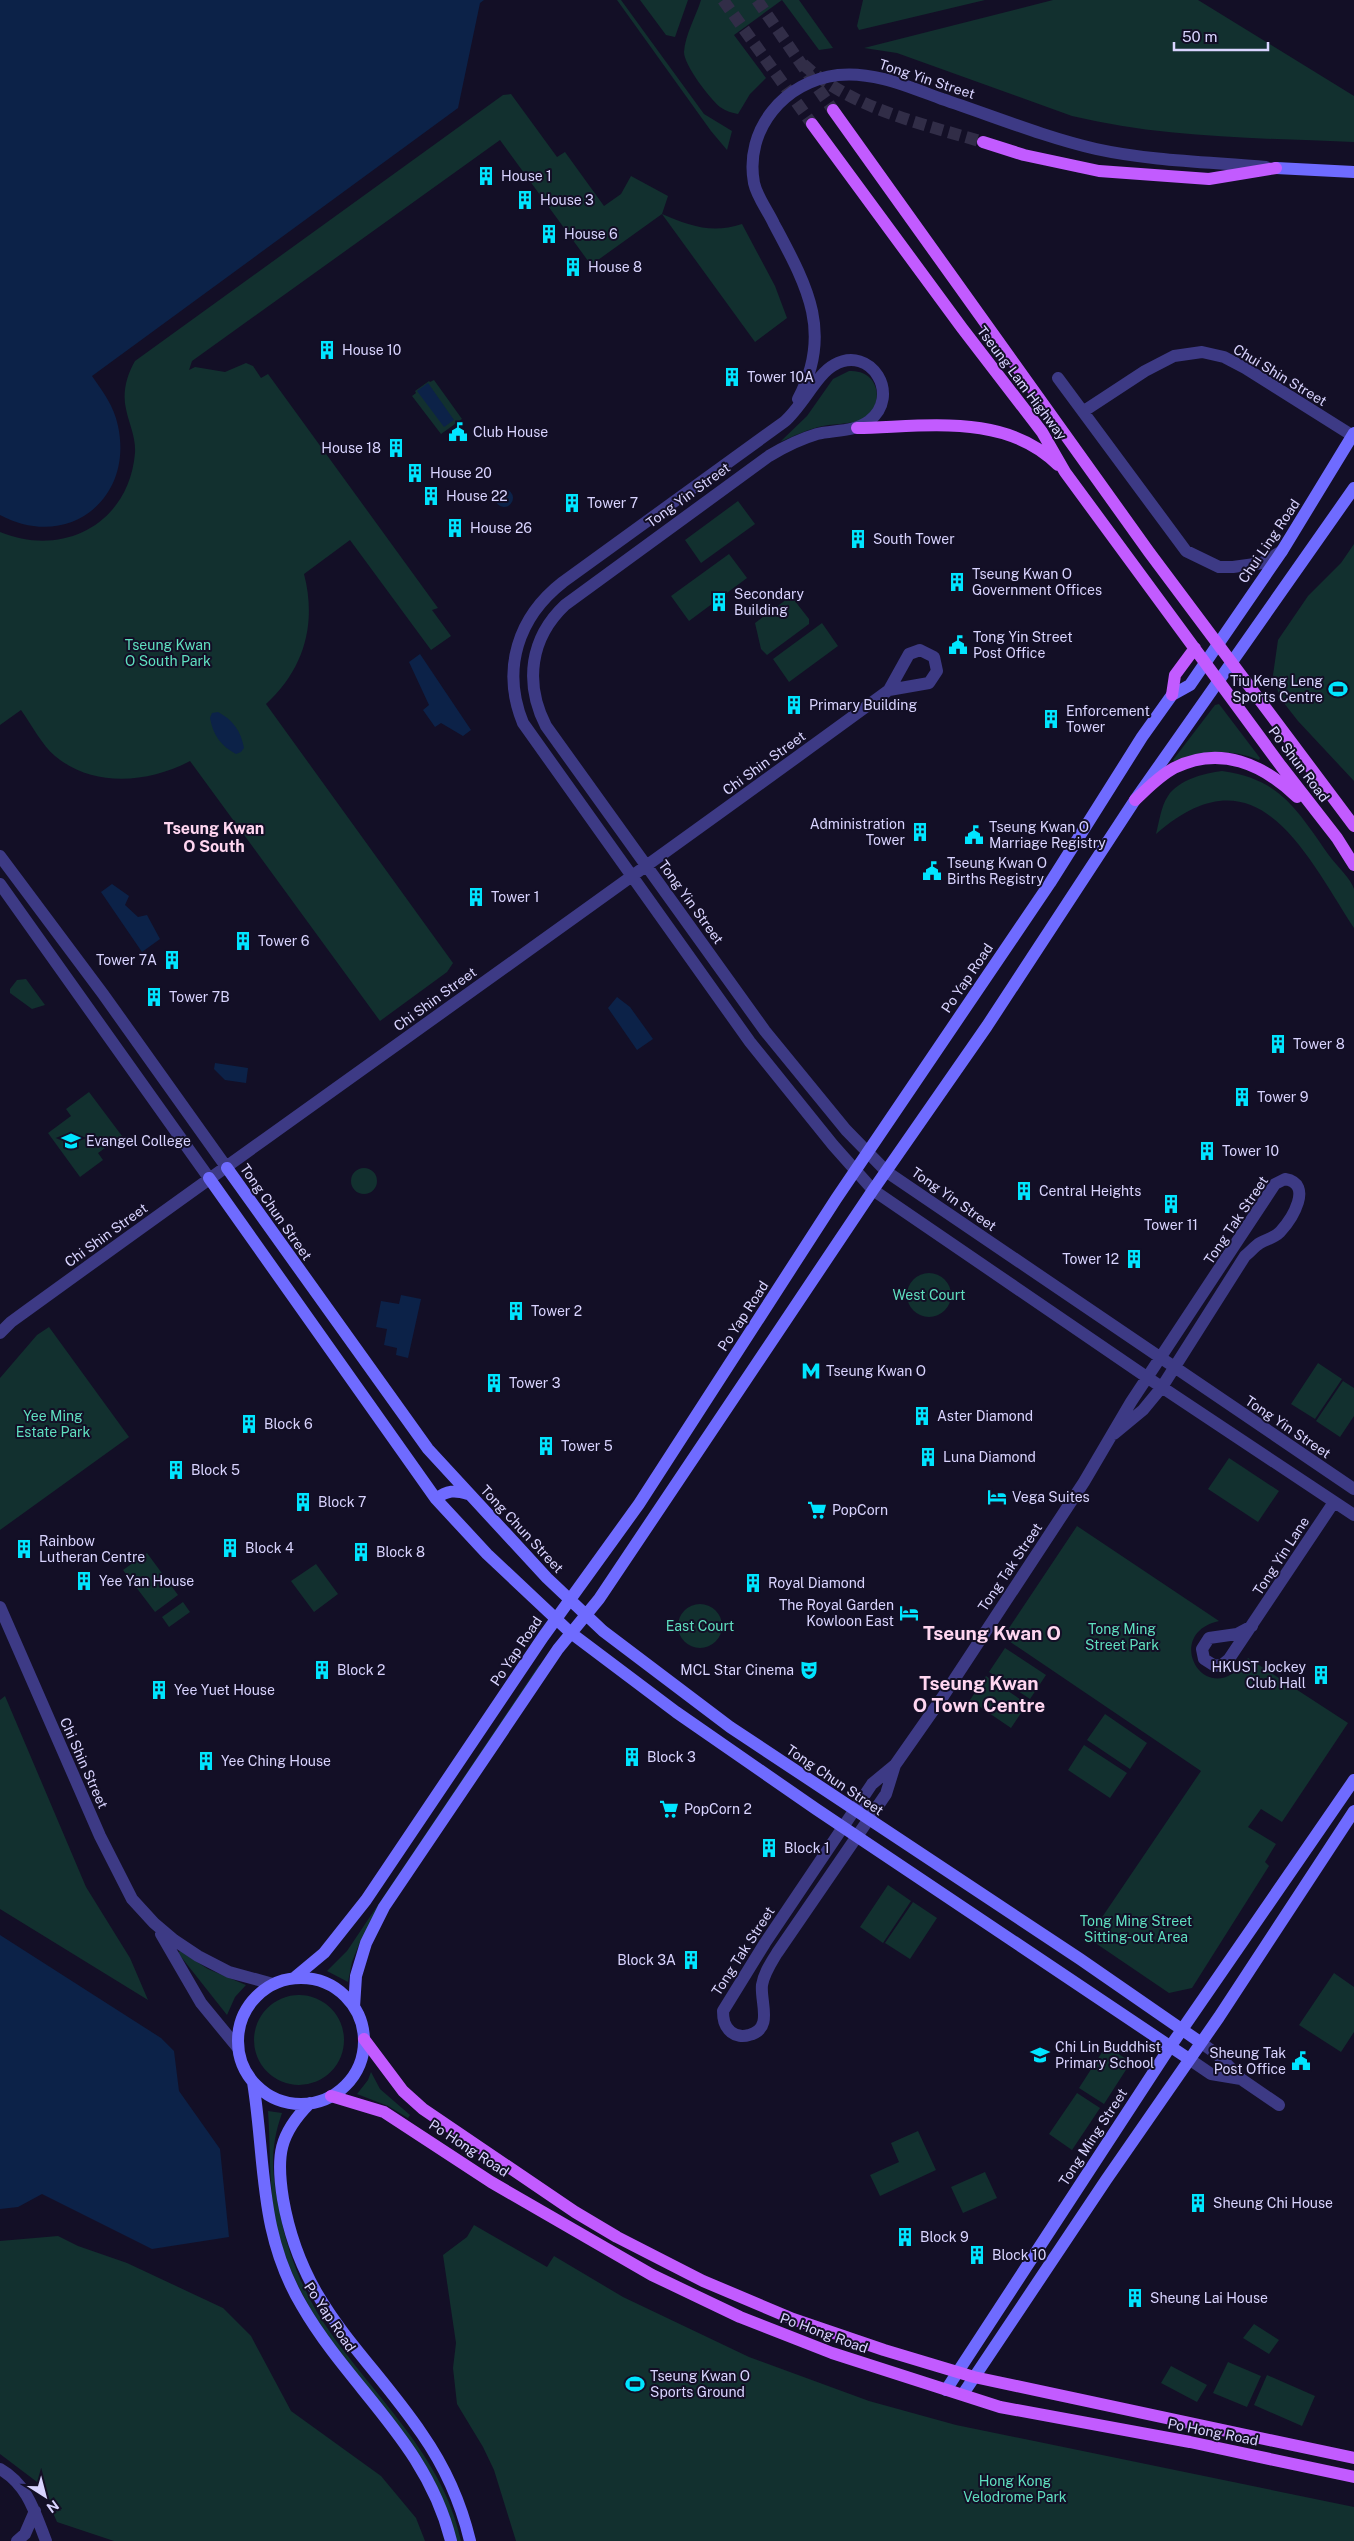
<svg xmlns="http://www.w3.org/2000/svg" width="1354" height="2541" font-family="'Public Sans',sans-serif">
<rect width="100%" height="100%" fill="#130f26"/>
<path fill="#12302f" d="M617,0h4l83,114 28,17 -5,19 -16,-19z
M640,0h48l-13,37 -9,-2z
M701,0h98l34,48 -14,2 -37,-50 -48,35 32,43 -16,16 -12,20c-6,-1 -12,-3 -18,-7 -10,-8 -36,-42 -36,-55 1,-17 12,-36 17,-52z
M863,0h122l-126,30 -2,-4z
M1053,0h145l156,96v46c-94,-4 -191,-4 -282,-26l-175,-63 -33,-5z
M511,94l46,63 8,-5 39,54 17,-12 10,-18 37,20 -6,18c28,12 50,20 80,10l33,62 12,32 -32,24 -93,-128 -71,51 -91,-125 -308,221 -3,9 6,-3 30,5 21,-9 7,3 8,12 7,-4 170,234 -6,2 19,26 -20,14 -81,-110 -46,34c13,50 0,95 -38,130l187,259 -6,9 -67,49 -190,-260c-41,22 -97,27 -135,-5 -13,-11 -24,-32 -34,-46l-21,15v-193c63,26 129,-8 135,-79 1,-16 -6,-29 -9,-44 -4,-17 1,-34 9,-48l368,-266z
M849,371c8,0 15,1 21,7 10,10 9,29 -2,38 -12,9 -31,7 -45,10 -15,3 -29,10 -43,16l27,-26 26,-37z
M434,380l28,39 -21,15 -29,-38 4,-3 -1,-2 14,-10 1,1z
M738,501l17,23 -54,39 -16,-23z
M1354,544v237l-56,-60 -18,-23 -7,-23 5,-35 30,-44 33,-33z
M729,554l18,24 -58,43 -18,-25z
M791,596l18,23v5l-42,31 -6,-6 -6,-26z
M822,623l16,23 -49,36 -16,-23z
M1219,704l41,54 -1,2c-30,-12 -55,-9 -84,2l-2,-2 42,-55z
M1222,771c60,8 76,41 109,87 7,9 20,21 23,31 0,11 0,28 0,39 -50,-77 -97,-182 -198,-94 3,-11 5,-28 12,-38 10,-16 37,-23 54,-25z
M26,979l19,26 -13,4 -22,-16v-4l7,-9z
M89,1092l33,44 -24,17 5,7 -23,17 -32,-44 23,-17 -5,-7z
M351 1181a13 13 0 1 1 26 0a13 13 0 1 1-26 0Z
M907 1295a22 22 0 1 1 44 0a22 22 0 1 1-44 0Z
M49,1327l80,110 -129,93v-152l37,-43z
M1318,1363l24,16 -27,40 -24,-15z
M1343,1381l11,7v28l-14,21 -24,-16z
M1229,1458l50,33 -21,31 -50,-33z
M1077,1526l142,95c-59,13 -12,95 29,37l100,65 -66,99 -21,-13 -13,18 28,17 -11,18 4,4 -77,122 -23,5 -81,-55 113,-167 -198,-134z
M147,1553l31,42 -23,17 -32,-42z
M316,1564l22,30 -24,18 -23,-31z
M183,1602l7,10 -21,15 -7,-10z
M678 1626a22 22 0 1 1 44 0a22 22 0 1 1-44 0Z
M1005,1648l41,27 -16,24 -41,-27z
M539,1665l2,2 -181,275 -8,20 -4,20 -21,-11 20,-20z
M986,1676l41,28 -16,24 -41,-28z
M5,1696l81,191 44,71 18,42 -148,-91v-209z
M1105,1714l42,29 -17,26 -43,-29z
M1084,1745l43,28 -17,25 -42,-28z
M888,1885l23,16 -28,42 -23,-16z
M913,1902l24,16 -27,41 -25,-16z
M180,1951l28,18 38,16 -11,12 -8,18 -49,-62z
M1334,1973l20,14v45l-13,20 -42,-27z
M254 2040a45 45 0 1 1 90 0a45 45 0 1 1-90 0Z
M1106,2046l25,16 -27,42 -25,-16z
M371,2072l9,17 30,26 -2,3 -20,-12 -31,-12 11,-14z
M1077,2093l23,15 -28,42 -23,-16z
M268,2111l14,2c-13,37 -10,63 -2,101 7,35 19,67 37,98 47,77 125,137 144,229h-5l-22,-61 -11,-19c-50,-74 -121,-137 -144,-226 -11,-41 -8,-82 -11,-124z
M918,2131l18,39 -56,26 -10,-21 29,-13 -8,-19z
M985,2172l12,26 -34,15 -12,-26z
M474,2225l73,42 7,-11 69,41 126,60 120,44 87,24 398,82v34h-838l-22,-71 -11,-23 -26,-43 -4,-36 3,-25 -13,-88 24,-18z
M58,2236l20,10 49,17 96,45 28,28 40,75 90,65 35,42 9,23h-311l-57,-19 -16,-37 -41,-31v-213z
M1254,2324l25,16 -10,14 -26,-16z
M1228,2362l33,14 -14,31 -34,-14z
M1171,2366l36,19 -10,17 -36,-19z
M1267,2375l48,21 -13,30 -48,-21z"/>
<path fill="#0c2248" d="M0,0h484l-4,3 -22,105 -366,268c11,16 22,30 26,50 16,74 -51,125 -118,89z
M428,383l26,37 -10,7 -27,-36z
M495 498a9 9 0 1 1 18 0a9 9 0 1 1-18 0Z
M420,654l51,76 -8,6 -22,-13 -6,4 -12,-17 6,-5 -20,-43z
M218,712c15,8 23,19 26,36l-3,4 -5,2c-15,-8 -23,-19 -26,-36l2,-5z
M112,884l17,12 -4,9 13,12 9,-2 13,24 -18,13 -41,-60z
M617,997l13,10 23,32 -16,11 -29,-42z
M215,1063l33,5 -2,15 -21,-3 -11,-11z
M401,1295l20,4 -13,59 -12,-3 1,-7 -13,-3 3,-16 -11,-2 5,-26 18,3z
M0,1935l161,103 13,13 5,40 41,58 9,88 -77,12 -110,-55 -24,13 -18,2z"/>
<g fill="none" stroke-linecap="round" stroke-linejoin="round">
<path stroke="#312d47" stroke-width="12" stroke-dasharray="12 6" stroke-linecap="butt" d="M723,0l89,124
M757,0l76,110
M803,64c48,44 119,60 180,78"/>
<path stroke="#3d3a85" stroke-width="12" d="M1058,378l128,173 33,16h14l29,-4 20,-12
M798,399c36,-67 8,-115 -24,-175 -6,-13 -17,-27 -20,-41 -10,-54 31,-102 84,-108 35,-4 71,12 104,24 51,17 102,38 154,50 55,12 113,13 170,18
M1084,411l61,-40 29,-15 28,-4 22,5 21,11 108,68
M0,856l103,138 124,174
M0,884l209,294
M0,1333l11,-11c292,-212 587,-419 878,-632l20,-36 11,-4 14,7 3,14 -8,12 -40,7
M1354,1489l-467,-317 -41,-42 -81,-99 -219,-305c-22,-43 -16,-88 19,-121l204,-149c15,-9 31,-17 48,-22 17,-4 37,-2 52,-13 33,-25 2,-77 -35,-56 -17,9 -32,42 -50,57l-221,160c-45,35 -62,87 -40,141l227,319 83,103 40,45 275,188 206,137
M0,1607l100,229 32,63 22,24 20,17 24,16 31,16 44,12
M1252,1626l-15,8 -28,4 -7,11 2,10 11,7 8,-2 6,-5 105,-157
M895,1765l-9,29 -109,159c-6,10 -13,20 -15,32 -2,17 12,44 -13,50 -6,2 -13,1 -18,-3 -7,-6 -8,-13 -8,-21l42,-68 107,-159 23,-19 49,-70 140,-213 47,-80 144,-218 10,-5c29,5 7,40 -5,53 -6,6 -13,7 -20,11 -5,3 -10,9 -15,13l-83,131 -19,23 -29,24
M161,1934l40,69 37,45
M1200,2042l18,13 23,24 38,26
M1189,2059l22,15 30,5
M0,2469c28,16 35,44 46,72
M17,2541l8,-7 10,-23"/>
<path stroke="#6f6bff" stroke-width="12" d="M1276,168l78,4
M227,1168l201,281 119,129 56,53 127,96 350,232 120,83
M209,1178l227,321 51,55 84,79 105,79 140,97 373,250
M436,1499c11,-9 19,-9 32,-5
M294,1978l30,-25 42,-53 177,-263 96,-133 197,-305 214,-316 92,-146 30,-42 18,-10 92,-134 72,-118
M238 2041a63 63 0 1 1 126 0a63 63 0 1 1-126 0Z
M354,2007l2,-31 10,-33 18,-36 174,-258 41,-50 274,-409 114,-164 148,-226 219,-312
M253,2082c13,81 5,150 49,224 48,83 125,137 149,235
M310,2103c-31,31 -34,53 -27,96 19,109 82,151 139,235 23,33 39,69 48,107
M946,2390l224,-343 184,-267
M963,2394l143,-214 113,-163 135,-206"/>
<path stroke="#c25bff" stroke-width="12" d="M833,110l316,442 205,274
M812,124l150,204 80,104 23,40 216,294 56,72 17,27
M983,142l41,13 75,16 110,8 67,-11
M857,428c68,-1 148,-16 201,37
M1172,695l3,-20 20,-27
M1135,800c12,-11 24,-24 39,-32 46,-23 89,-4 123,29
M364,2039l39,52 20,18 152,103 42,25 86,44 90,38 91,31 90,27 380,81
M331,2096l53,16 107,70 161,93 88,42 92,36 168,54 190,35 164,35"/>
</g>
<defs>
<g id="building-bare" transform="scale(1.5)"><path d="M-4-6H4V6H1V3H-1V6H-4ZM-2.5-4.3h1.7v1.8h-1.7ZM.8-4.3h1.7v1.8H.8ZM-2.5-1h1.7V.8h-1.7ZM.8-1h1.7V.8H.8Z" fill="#00e5ff" stroke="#130f26" stroke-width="2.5" paint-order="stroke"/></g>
<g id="civic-bare" transform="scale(1.5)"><path d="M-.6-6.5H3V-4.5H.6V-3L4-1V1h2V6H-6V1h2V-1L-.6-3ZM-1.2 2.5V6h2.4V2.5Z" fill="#00e5ff" stroke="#130f26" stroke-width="2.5" paint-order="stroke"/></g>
<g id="stadium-bare" transform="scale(1.5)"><path d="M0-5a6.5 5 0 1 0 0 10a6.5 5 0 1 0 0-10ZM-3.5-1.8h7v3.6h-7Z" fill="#00e5ff" stroke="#130f26" stroke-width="2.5" paint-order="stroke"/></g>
<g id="school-bare" transform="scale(1.5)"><path d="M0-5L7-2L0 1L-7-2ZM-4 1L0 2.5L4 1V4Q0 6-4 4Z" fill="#00e5ff" stroke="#130f26" stroke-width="2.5" paint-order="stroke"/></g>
<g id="metro-bare" transform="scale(1.5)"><path d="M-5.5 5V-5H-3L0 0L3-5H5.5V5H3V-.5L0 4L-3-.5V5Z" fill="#00e5ff" stroke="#130f26" stroke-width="2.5" paint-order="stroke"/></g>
<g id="hotel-bare" transform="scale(1.5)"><path d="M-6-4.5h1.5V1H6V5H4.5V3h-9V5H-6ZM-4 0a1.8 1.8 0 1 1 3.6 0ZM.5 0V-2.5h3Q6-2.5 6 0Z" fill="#00e5ff" stroke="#130f26" stroke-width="2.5" paint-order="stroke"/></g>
<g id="supermarket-bare" transform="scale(1.5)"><path d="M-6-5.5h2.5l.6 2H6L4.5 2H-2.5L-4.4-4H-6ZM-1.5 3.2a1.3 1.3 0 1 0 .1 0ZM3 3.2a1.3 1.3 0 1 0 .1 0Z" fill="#00e5ff" stroke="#130f26" stroke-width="2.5" paint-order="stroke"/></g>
<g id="theatre-bare" transform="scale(1.5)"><path d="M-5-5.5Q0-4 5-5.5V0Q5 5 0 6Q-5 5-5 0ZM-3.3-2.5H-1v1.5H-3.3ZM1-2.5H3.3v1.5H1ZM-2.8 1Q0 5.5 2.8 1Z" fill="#00e5ff" stroke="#130f26" stroke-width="2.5" paint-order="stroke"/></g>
</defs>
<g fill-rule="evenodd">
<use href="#building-bare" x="486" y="176"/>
<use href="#building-bare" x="525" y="200"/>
<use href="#building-bare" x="549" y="234"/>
<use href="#building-bare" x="573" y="267"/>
<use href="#building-bare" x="327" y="350"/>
<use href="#building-bare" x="732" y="377"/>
<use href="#civic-bare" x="458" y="432"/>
<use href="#building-bare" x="396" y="448"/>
<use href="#building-bare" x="415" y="473"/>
<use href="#building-bare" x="431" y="496"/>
<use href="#building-bare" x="572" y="503"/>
<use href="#building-bare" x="455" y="528"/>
<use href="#building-bare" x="858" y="539"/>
<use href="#building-bare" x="957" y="582"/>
<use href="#building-bare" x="719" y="602"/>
<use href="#civic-bare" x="958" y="645"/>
<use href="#stadium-bare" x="1338" y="689"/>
<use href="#building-bare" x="794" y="705"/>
<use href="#building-bare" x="1051" y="719"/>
<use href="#building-bare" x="920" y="832"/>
<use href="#civic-bare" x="974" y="835"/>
<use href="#civic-bare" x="932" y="871"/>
<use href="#building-bare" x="476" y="897"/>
<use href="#building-bare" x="243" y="941"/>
<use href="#building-bare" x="172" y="960"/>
<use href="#building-bare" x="154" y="997"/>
<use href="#building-bare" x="1278" y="1044"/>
<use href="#building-bare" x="1242" y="1097"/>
<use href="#school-bare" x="71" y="1141"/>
<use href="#building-bare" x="1207" y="1151"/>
<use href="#building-bare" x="1024" y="1191"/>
<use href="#building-bare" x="1171" y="1204"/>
<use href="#building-bare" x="1134" y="1259"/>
<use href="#building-bare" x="516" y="1311"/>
<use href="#metro-bare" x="811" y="1371"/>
<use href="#building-bare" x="494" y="1383"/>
<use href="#building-bare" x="922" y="1416"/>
<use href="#building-bare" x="249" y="1424"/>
<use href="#building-bare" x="546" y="1446"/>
<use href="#building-bare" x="928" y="1457"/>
<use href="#building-bare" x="176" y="1470"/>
<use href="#hotel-bare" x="997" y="1497"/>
<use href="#building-bare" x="303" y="1502"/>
<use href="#supermarket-bare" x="817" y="1510"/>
<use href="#building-bare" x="230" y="1548"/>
<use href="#building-bare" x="24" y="1549"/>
<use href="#building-bare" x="361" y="1552"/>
<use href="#building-bare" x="84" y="1581"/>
<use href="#building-bare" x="753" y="1583"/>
<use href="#hotel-bare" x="909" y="1613"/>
<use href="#building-bare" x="322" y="1670"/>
<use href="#theatre-bare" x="809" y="1670"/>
<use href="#building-bare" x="1321" y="1675"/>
<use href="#building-bare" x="159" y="1690"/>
<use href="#building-bare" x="632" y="1757"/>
<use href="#building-bare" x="206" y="1761"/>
<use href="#supermarket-bare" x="669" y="1809"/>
<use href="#building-bare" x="769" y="1848"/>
<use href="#building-bare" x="691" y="1960"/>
<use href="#school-bare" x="1040" y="2055"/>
<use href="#civic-bare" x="1301" y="2061"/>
<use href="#building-bare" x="1198" y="2203"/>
<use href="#building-bare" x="905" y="2237"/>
<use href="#building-bare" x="977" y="2255"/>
<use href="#building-bare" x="1135" y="2298"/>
<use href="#stadium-bare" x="635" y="2384"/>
</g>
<g text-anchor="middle" stroke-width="4" stroke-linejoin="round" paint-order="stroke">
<g font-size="14" fill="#d9d4ff" stroke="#130f26">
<text transform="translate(927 79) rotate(18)" y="5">Tong Yin Street</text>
<text transform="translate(1280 375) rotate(31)" y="5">Chui Shin Street</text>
<text transform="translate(1022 383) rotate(53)" y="5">Tseung Lam Highway</text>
<text transform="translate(688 495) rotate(-36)" y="5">Tong Yin Street</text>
<text transform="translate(1269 541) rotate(-56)" y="5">Chui Ling Road</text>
<text transform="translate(764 763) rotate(-36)" y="5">Chi Shin Street</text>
<text transform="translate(1299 764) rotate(53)" y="5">Po Shun Road</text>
<text transform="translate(691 902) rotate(54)" y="5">Tong Yin Street</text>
<text transform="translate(967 978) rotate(-56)" y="5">Po Yap Road</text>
<text transform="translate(435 999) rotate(-36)" y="5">Chi Shin Street</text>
<text transform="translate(954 1199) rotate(35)" y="5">Tong Yin Street</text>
<text transform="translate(276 1212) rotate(55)" y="5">Tong Chun Street</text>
<text transform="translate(1236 1220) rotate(-56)" y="5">Tong Tak Street</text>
<text transform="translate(106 1235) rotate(-36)" y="5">Chi Shin Street</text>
<text transform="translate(743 1316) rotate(-57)" y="5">Po Yap Road</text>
<text transform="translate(1288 1427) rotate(34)" y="5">Tong Yin Street</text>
<text transform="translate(522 1529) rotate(47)" y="5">Tong Chun Street</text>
<text transform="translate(1281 1556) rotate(-57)" y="5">Tong Yin Lane</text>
<text transform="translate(1010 1567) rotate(-56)" y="5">Tong Tak Street</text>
<text transform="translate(516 1651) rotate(-56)" y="5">Po Yap Road</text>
<text transform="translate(84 1763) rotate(66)" y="5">Chi Shin Street</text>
<text transform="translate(835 1780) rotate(34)" y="5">Tong Chun Street</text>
<text transform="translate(743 1951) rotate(-57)" y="5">Tong Tak Street</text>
<text transform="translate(1093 2137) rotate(-57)" y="5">Tong Ming Street</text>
<text transform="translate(469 2148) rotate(33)" y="5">Po Hong Road</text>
<text transform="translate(330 2317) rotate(56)" y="5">Po Yap Road</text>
<text transform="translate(824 2333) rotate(20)" y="5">Po Hong Road</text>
<text transform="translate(1213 2432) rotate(11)" y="5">Po Hong Road</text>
</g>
<g font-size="14" fill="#d9d4ff" stroke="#130f26" text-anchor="start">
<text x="501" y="181">House 1</text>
<text x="540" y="205">House 3</text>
<text x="564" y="239">House 6</text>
<text x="588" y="272">House 8</text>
<text x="342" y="355">House 10</text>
<text x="747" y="382">Tower 10A</text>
<text x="473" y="437">Club House</text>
<text x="381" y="453" text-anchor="end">House 18</text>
<text x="430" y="478">House 20</text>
<text x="446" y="501">House 22</text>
<text x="587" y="508">Tower 7</text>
<text x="470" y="533">House 26</text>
<text x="873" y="544">South Tower</text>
<text x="972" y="579">Tseung Kwan O<tspan x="972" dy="16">Government Offices</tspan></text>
<text x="734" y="599">Secondary<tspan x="734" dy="16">Building</tspan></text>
<text x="973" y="642">Tong Yin Street<tspan x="973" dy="16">Post Office</tspan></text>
<text x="1323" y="686" text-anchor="end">Tiu Keng Leng<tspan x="1323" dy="16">Sports Centre</tspan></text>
<text x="809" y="710">Primary Building</text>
<text x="1066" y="716">Enforcement<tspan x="1066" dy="16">Tower</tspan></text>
<text x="905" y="829" text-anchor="end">Administration<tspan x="905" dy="16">Tower</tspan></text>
<text x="989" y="832">Tseung Kwan O<tspan x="989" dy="16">Marriage Registry</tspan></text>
<text x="947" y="868">Tseung Kwan O<tspan x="947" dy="16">Births Registry</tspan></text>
<text x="491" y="902">Tower 1</text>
<text x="258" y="946">Tower 6</text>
<text x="157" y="965" text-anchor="end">Tower 7A</text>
<text x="169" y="1002">Tower 7B</text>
<text x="1293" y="1049">Tower 8</text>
<text x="1257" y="1102">Tower 9</text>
<text x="86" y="1146">Evangel College</text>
<text x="1222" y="1156">Tower 10</text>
<text x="1039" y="1196">Central Heights</text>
<text x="1171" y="1230" text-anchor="middle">Tower 11</text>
<text x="1119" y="1264" text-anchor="end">Tower 12</text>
<text x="531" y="1316">Tower 2</text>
<text x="826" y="1376">Tseung Kwan O</text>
<text x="509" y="1388">Tower 3</text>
<text x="937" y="1421">Aster Diamond</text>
<text x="264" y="1429">Block 6</text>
<text x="561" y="1451">Tower 5</text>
<text x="943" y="1462">Luna Diamond</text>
<text x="191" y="1475">Block 5</text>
<text x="1012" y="1502">Vega Suites</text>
<text x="318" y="1507">Block 7</text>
<text x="832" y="1515">PopCorn</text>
<text x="39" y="1546">Rainbow<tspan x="39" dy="16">Lutheran Centre</tspan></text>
<text x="245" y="1553">Block 4</text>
<text x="376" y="1557">Block 8</text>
<text x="99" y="1586">Yee Yan House</text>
<text x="768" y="1588">Royal Diamond</text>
<text x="894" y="1610" text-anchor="end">The Royal Garden<tspan x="894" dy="16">Kowloon East</tspan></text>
<text x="1306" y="1672" text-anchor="end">HKUST Jockey<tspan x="1306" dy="16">Club Hall</tspan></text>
<text x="337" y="1675">Block 2</text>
<text x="794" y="1675" text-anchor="end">MCL Star Cinema</text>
<text x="174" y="1695">Yee Yuet House</text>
<text x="647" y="1762">Block 3</text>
<text x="221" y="1766">Yee Ching House</text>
<text x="684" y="1814">PopCorn 2</text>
<text x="784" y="1853">Block 1</text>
<text x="676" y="1965" text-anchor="end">Block 3A</text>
<text x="1055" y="2052">Chi Lin Buddhist<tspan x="1055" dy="16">Primary School</tspan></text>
<text x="1286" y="2058" text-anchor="end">Sheung Tak<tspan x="1286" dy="16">Post Office</tspan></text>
<text x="1213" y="2208">Sheung Chi House</text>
<text x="920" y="2242">Block 9</text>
<text x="992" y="2260">Block 10</text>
<text x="1150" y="2303">Sheung Lai House</text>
<text x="650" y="2381">Tseung Kwan O<tspan x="650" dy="16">Sports Ground</tspan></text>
</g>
<g font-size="14" fill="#5fe0c0" stroke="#130f26">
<text x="168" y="650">Tseung Kwan<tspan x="168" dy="16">O South Park</tspan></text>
<text x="929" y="1300">West Court</text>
<text x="53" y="1421">Yee Ming<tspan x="53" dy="16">Estate Park</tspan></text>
<text x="700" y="1631">East Court</text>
<text x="1122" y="1634">Tong Ming<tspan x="1122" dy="16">Street Park</tspan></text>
<text x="1136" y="1926">Tong Ming Street<tspan x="1136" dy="16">Sitting-out Area</tspan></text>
<text x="1015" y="2486">Hong Kong<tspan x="1015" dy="16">Velodrome Park</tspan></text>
</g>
<g font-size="16" font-weight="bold" fill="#ffd6f0" stroke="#130f26">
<text x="214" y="834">Tseung Kwan<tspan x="214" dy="18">O South</tspan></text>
</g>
<g font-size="19" font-weight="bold" fill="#ffd6f0" stroke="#130f26">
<text x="992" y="1640">Tseung Kwan O</text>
<text x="979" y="1690">Tseung Kwan<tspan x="979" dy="22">O Town Centre</tspan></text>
</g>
</g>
<g transform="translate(45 2496) rotate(144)" stroke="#130f26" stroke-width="4" paint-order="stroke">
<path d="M0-4L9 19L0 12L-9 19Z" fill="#d9d4ff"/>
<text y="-8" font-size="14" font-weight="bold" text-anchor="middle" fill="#d9d4ff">N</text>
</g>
<path d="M1174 42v8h94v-8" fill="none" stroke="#d9d4ff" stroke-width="2.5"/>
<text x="1182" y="42" font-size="15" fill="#d9d4ff" stroke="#130f26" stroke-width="4" paint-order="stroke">50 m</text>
</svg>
